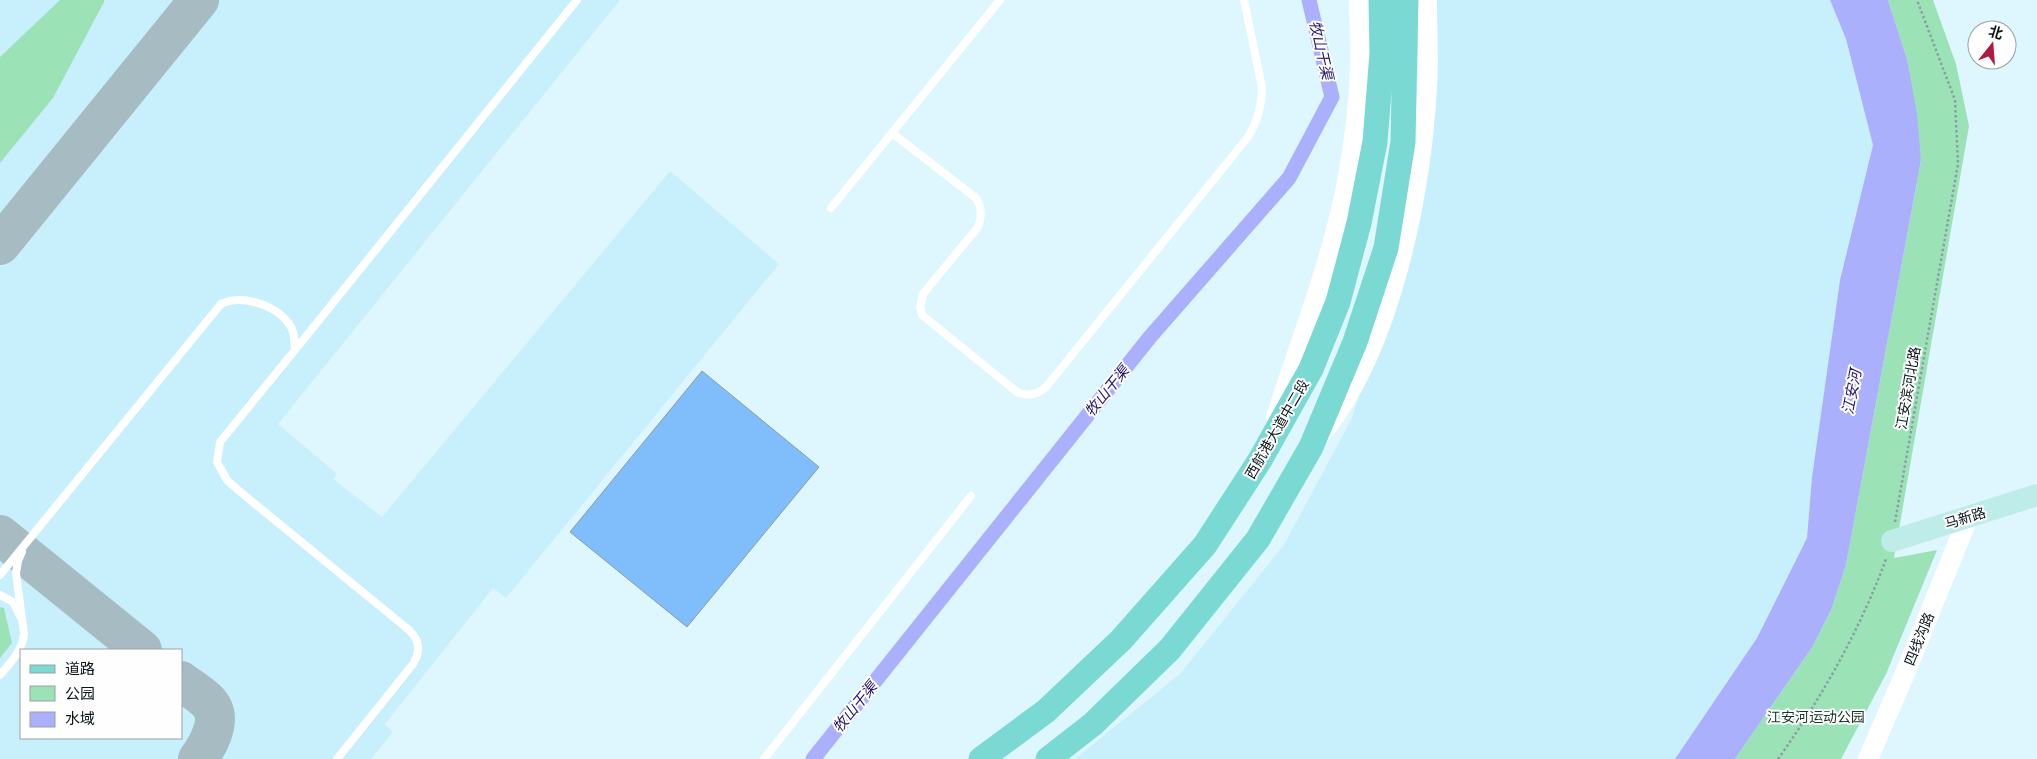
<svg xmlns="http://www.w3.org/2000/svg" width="2037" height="759" font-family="'Space Grotesk','Noto Sans SC',sans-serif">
<rect width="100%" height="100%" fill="#def6fe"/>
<path fill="#c7effc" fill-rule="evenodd" d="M0,0h620l-342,424 59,50 -4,5 49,38 288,-346 109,93 -273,334 -13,-10 -108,136 8,8 -22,27h-371zM21,650h160v88h-160z
M1437,0h393l16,39 27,106 -33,135 -28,197 -5,61 -50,100 -82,121h-600l105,-85 104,-129 67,-125 57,-165 29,-196z"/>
<path fill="#9be3b7" d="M60,0h44v2l-51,96 -53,65v-106z
M1888,0h45l23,64 13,62 -75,432 43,-8 -51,124 -45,85h-106l78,-113 19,-38 14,-43 75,-405 -14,-101z
M0,607l4,1 8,35 -12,15z"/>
<path fill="#abb0fd" d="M1830,0h58l19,59 10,55 4,46 -75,405 -14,43 -19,38 -78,113h-60l82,-121 50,-100 5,-61 28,-197 33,-135 -27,-106z"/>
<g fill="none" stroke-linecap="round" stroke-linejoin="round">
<path stroke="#abb0fd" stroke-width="15" d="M813,759l337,-422 139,-159 43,-81 -23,-97"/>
<path stroke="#a7bcc2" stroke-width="40" d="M0,245l199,-245
M0,535l142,115
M181,681c10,8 25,16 31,26 9,16 -5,40 -14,52"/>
</g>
<path fill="#80bdfb" stroke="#899bae" d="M702,371l117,96 -132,160 -117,-95z"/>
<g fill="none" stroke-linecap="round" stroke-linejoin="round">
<path stroke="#8b9ea4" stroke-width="2.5" stroke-dasharray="2.5 2.5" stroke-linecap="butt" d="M1895,522l63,-358 -3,-64 -38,-100
M1778,759c44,-62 82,-129 108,-200"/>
<path stroke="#fff" stroke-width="8" d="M892,133l84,65c6,10 6,18 2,29l-55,67 -3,13 2,8 95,77c11,5 20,3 29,-5l202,-250c10,-16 14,-31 14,-50l-18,-87
M831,208l169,-208
M295,350l282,-350
M0,575l221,-271c22,-10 57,1 70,23 4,6 3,15 4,23l-75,92 -3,20 10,18 11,10 171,140c11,11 12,21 4,34l-76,95
M0,595l13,7 7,14
M0,675c11,-13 22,-24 24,-41l-8,-61 2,-12 4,-9
M764,759l207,-263"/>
<path stroke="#fff" stroke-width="20" d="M1276,417c25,-79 56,-155 71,-236 7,-37 12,-75 13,-113 1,-22 -1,-45 -1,-68
M1323,432c68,-85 98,-237 104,-345 2,-29 0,-58 0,-87
M1868,759l38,-88 62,-153"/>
<path stroke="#bdece9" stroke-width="22" d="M1892,541l145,-46"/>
<path stroke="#7bd9d3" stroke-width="25" d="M981,759l65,-48 75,-71 84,-95 55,-85 51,-91 27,-67 21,-79 16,-81 7,-89 -1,-53
M1048,759l45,-35 77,-75 88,-110 53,-92 44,-105 31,-94 17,-106 3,-142"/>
</g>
<g text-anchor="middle" stroke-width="4" stroke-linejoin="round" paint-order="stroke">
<g font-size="14" fill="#0a1519" stroke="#fefefe">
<text transform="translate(1908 388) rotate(-80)" y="5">江安滨河北路</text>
<text transform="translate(1277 429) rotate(-60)" y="5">西航港大道中二段</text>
<text transform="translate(1965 518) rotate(-17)" y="5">马新路</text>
<text transform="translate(1919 639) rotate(-68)" y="5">四线沟路</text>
</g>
<g font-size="14" fill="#143925" stroke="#fefefe">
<text x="1816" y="722">江安河运动公园</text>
</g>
<g font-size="15" font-style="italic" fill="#25176d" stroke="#fefefe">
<text transform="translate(1321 50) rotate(77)" y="5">牧山干渠</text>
<text transform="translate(1107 391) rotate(-51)" y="5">牧山干渠</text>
<text transform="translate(1852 392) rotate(-79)" y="5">江安河</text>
<text transform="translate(855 707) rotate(-51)" y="5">牧山干渠</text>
</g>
</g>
<rect x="20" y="649" width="162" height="90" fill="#fefefe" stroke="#9ca1a2"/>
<rect x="30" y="665" width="25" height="8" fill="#7bd9d3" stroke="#9ca1a2"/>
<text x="65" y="674" font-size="15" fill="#0a1519">道路</text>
<rect x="30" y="686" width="25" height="15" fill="#9be3b7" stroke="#9ca1a2"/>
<text x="65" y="699" font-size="15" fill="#0a1519">公园</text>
<rect x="30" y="712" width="25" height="15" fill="#abb0fd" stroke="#9ca1a2"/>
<text x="65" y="724" font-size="15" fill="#0a1519">水域</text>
<g transform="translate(1992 45) rotate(17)"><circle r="24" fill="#fefefe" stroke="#9ca1a2"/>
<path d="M0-4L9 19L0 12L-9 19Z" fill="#ae1a41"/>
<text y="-8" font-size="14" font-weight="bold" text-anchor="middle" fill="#0a1519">北</text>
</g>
</svg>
